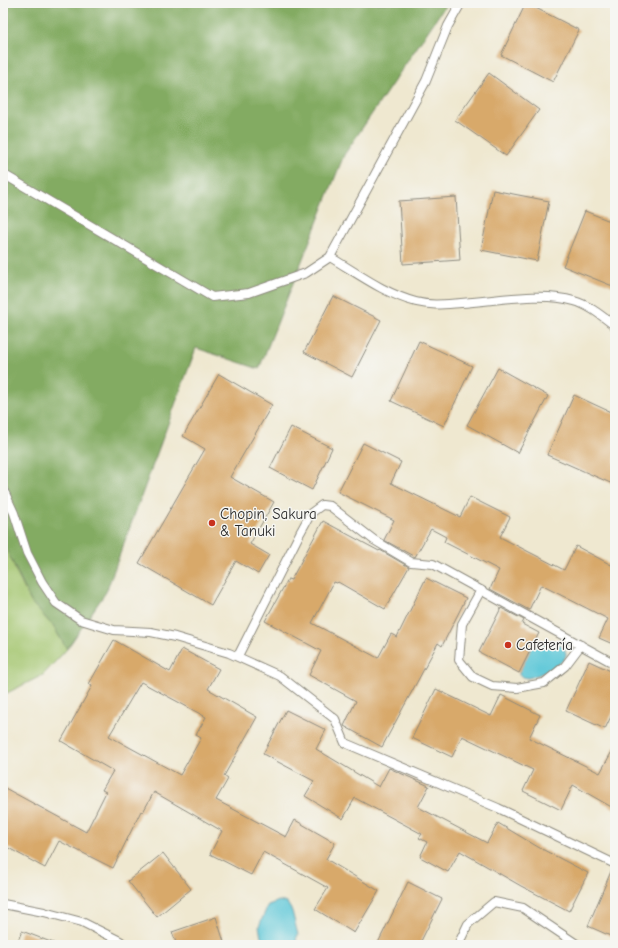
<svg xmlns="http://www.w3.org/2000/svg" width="618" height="948" font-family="'Comic Neue',sans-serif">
<rect width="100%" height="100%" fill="#f6f6f2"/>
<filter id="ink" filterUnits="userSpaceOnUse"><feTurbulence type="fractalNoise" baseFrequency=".025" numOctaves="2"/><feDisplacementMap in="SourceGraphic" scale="8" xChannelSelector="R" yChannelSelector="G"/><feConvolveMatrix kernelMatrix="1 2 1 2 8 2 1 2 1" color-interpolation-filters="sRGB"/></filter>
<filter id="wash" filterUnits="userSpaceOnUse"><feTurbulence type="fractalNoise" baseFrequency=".012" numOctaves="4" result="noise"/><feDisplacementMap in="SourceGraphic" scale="16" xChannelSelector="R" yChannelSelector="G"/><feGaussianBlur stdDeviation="0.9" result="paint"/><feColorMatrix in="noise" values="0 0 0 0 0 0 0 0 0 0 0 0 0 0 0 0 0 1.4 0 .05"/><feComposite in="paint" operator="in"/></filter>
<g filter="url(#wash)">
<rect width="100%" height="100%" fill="#efe8d0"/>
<path fill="#a4c66f" stroke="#68784d" d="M3,535l13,37 15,30 22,24 14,23 -24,26 -40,20z"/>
<path fill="#83ab62" stroke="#576b46" d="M3,3h444l-103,152 -85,214 -63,-21 -90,244 -39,57 -14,-23 -22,-24 -28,-60z"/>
<path fill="#5ec8d8" stroke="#447a82" d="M536,637l9,8 17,1c2,2 4,5 4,8 0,11 -29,22 -38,24 -4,0 -6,-2 -9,-3v-2z
M279,901l8,2 5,8 6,24 -2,4 2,6h-34l-3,-8 -2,-11 9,-21z"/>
<g id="blocks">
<path fill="#d8a96b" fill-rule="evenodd" d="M526,3l53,27 -26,52 -52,-27z
M489,73l50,37 -33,46 -51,-36z
M493,190l56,11 -12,60 -56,-11z
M456,197l4,63 -57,4 -4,-63z
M585,211l30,12v64l-52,-21z
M333,296l48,24 -29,57 -48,-25z
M419,341l53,25 -28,60 -53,-25z
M498,368l50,28 -30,57 -51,-28z
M219,374l53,31 -42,72 44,25 -24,42 19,11 -11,19 -22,-13 -25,44 -72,-42 66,-114 -22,-13z
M574,395l41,19v71l-68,-30z
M291,427l41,21 -20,42 -42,-22z
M363,443l38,19 -10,21 69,34 10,-20 40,20 -10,20 64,33 12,-24 39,21v78l-16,-7 9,-19 -67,-34 -12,25 -39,-21 9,-19 -55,-28 2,-5 -15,-8 -16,28 -31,-17 10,-20 -56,-28z
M323,521l56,30 1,-1 29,17 -24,42 -47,-27 -1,1 -3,-1 -22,41 66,35 13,-24 6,3 29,-59 40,20 -24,48 -4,-3 -56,104 -38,-21 12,-25 -47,-26 12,-24 -56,-30 23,-42 3,1z
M501,608l23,12 -2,4 17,9 -20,40 -40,-21z
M114,640l56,32 12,-23 37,20 -11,20 49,28 -33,59 4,3 -12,21 70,37 9,-17 40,23 -9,16 53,32 -25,42 -39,-24 13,-21 -65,-36 -12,23 -41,-21 12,-23 -68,-39 -11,20 -2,-1 -28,57 -54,-27 -14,27 -42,-23v-58l83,45 20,-40 -4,-2 11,-19 -52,-30 31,-55 -3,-2zM141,682l65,35 -10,18 5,3 -21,37 -71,-39z
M589,661l26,12v35l-10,21 -39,-18z
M436,689l55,27 10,-21 39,20 -11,23 71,35 15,-27v63l-42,-24 -12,25 -38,-19 10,-21 -71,-34 -10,21 -40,-19z
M286,710l40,20 -10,19 63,38 10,-19 40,18 -11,21 69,36 11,-20 40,24 50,26 -19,38 -48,-25 -61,-35 -12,21 -28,-15 7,-15 -8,-4 3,-4 -67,-36 -12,21 -38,-23 9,-15 -51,-27z
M163,853l28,36 -34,28 -29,-36z
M612,869h3v69l-27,-12z
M408,882l34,17 -23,46h-42z
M216,917l9,28h-48l-5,-13z
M22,931l34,13v1h-40z"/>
</g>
</g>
<g filter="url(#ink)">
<use href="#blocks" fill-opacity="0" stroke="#8d8a7e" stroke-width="1"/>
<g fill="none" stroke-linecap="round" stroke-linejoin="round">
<g stroke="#8d8a7e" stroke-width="10">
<path id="service" d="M3,174l209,123 37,-4 57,-20 24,-16 96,-176 22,-55 13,-23
M330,257c27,16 55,37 86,45 15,4 30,2 45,1 34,-2 80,-12 113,-2 15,4 28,15 41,25
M3,489l11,24 13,40 15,29 14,21 25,17 33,10 37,2 24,5 54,16 51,23 55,43 10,24 153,65 117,56
M481,590l-19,34 -3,36 14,17 19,9 25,2 27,-5 21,-17 16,-21
M238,656l62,-123 11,-20 11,-8 8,1 44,34 37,22 22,2 182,100
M3,904l41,8 38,10 38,19 5,4
M458,945l10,-21 26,-22 29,6 55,37"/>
</g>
<use href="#service" stroke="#fff" stroke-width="8"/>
</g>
</g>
<g fill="#c8321e" stroke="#f6f6f2" stroke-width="1.5">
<circle cx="212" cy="523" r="4"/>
<circle cx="508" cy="645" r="4"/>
</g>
<g text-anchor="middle" stroke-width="3" stroke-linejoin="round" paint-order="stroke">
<g font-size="15" fill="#2b2b2b" stroke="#f6f6f2" text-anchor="start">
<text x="220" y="519">Chopin, Sakura<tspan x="220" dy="17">&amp; Tanuki</tspan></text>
<text x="516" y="650">Cafetería</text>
</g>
</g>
<rect width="618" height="948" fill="none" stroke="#f6f6f2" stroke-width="16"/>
</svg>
